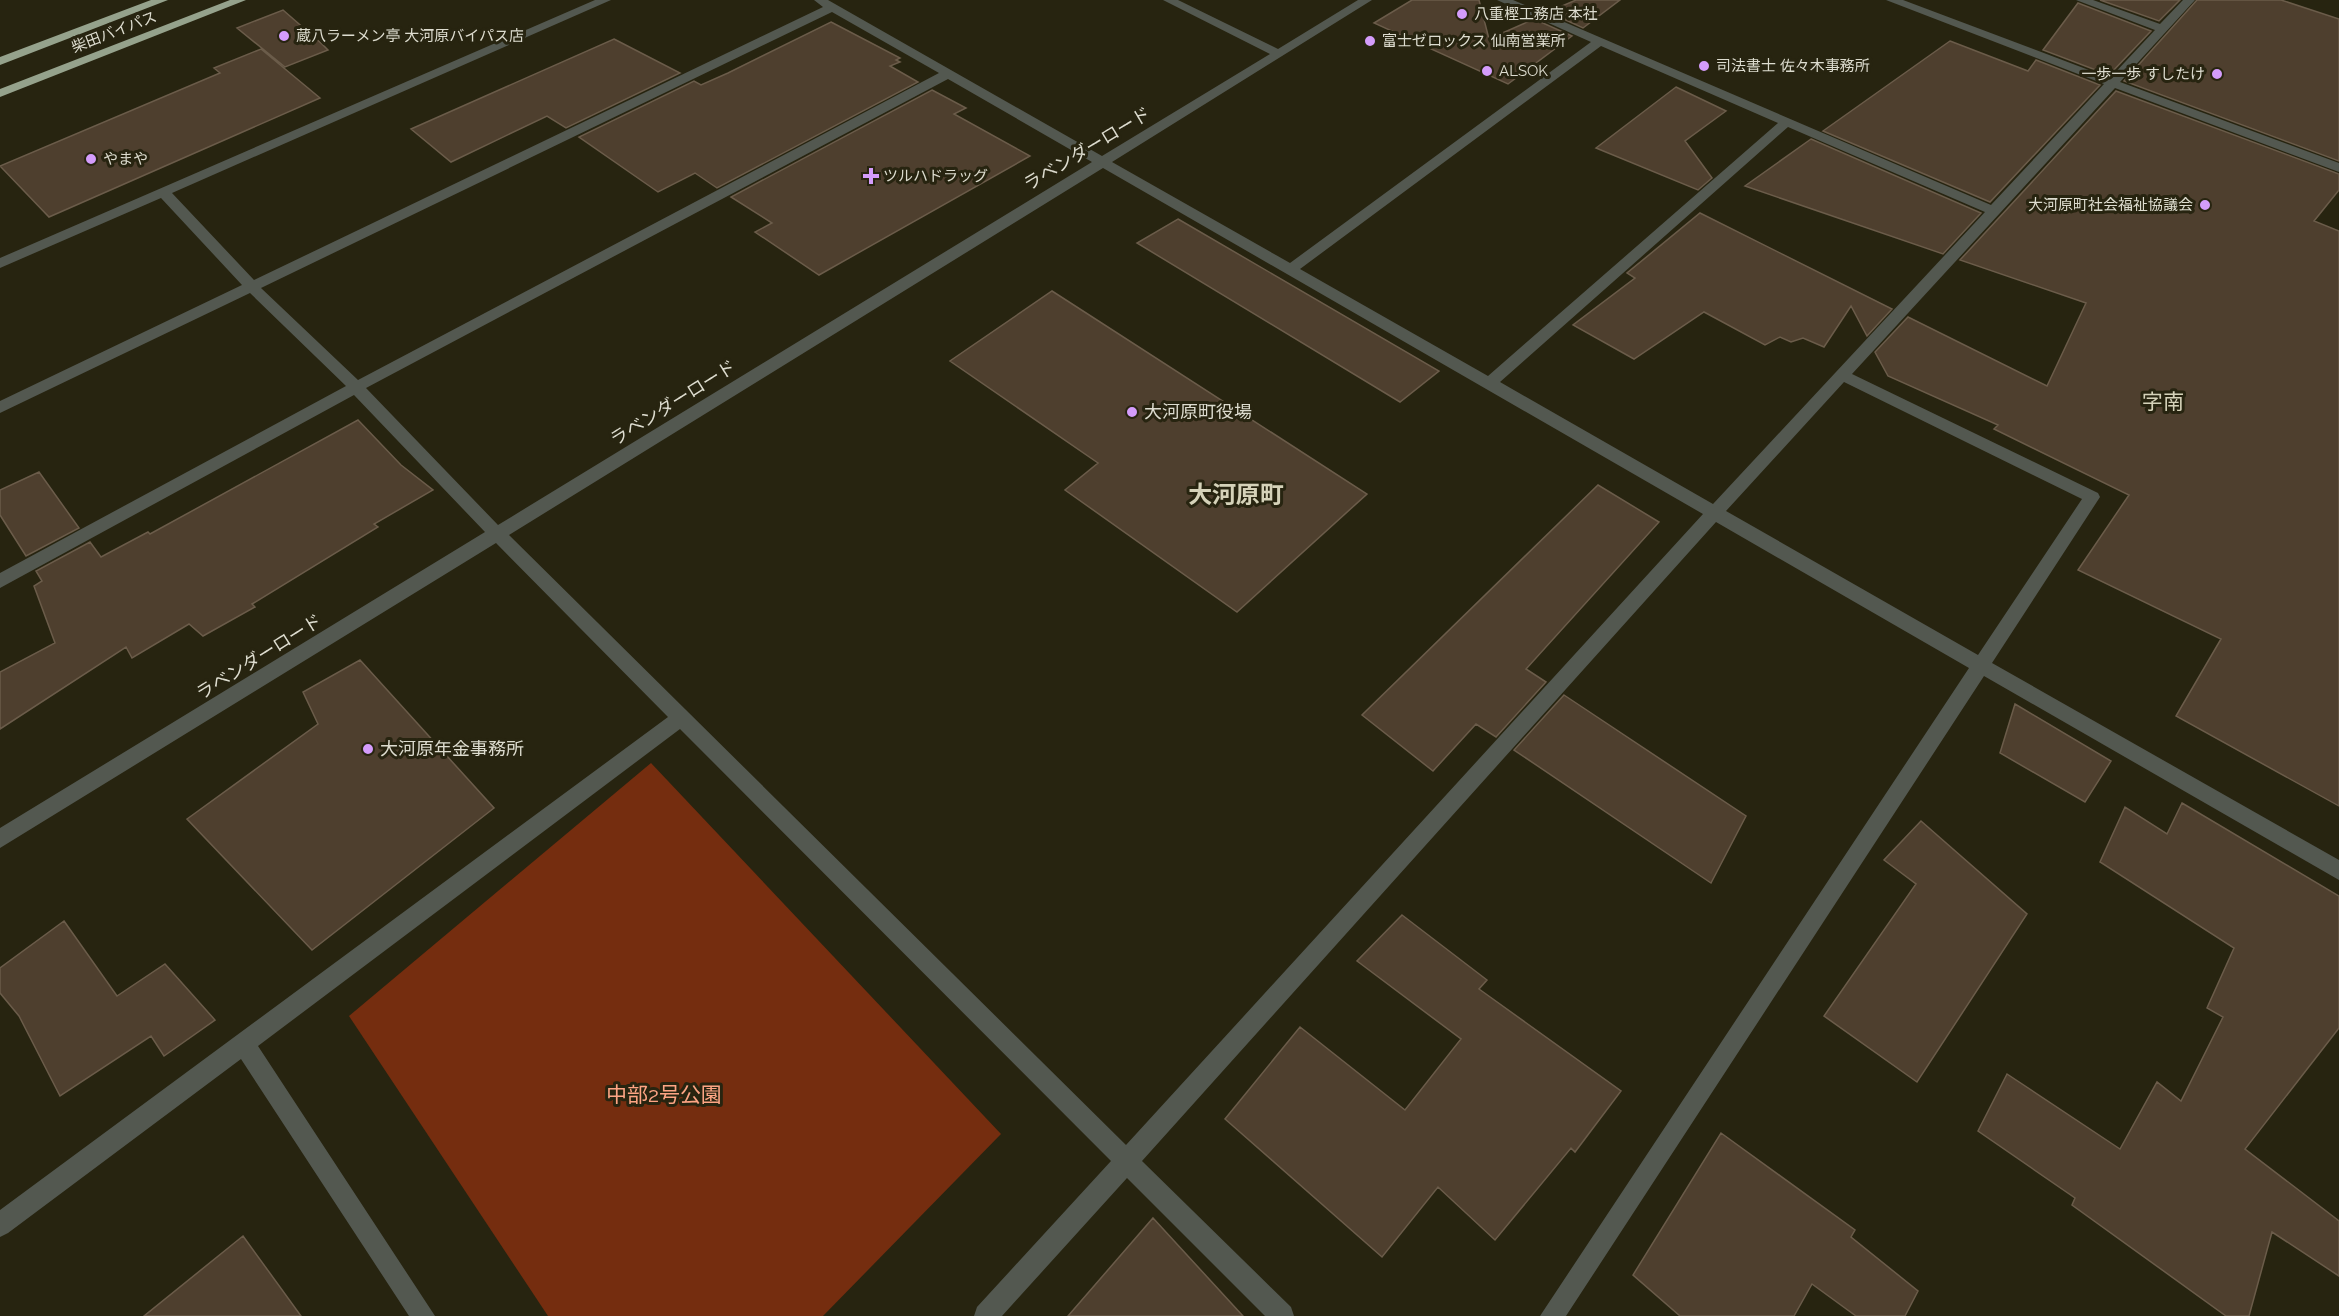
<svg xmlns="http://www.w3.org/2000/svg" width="2339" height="1316" font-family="Raleway,'Noto Sans JP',sans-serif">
<rect width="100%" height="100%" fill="#272410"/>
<path fill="#752d0f" d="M651,763l350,371 -178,182h-275l-199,-300z"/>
<path fill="#4e3f2e" stroke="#6b5c4a" stroke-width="1.5" d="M1412,0h67l10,39 45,-20 38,17 -64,48 -134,-61z
M1576,0h44l-37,28 -35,-16z
M2100,0h80l-21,21z
M2197,0h84l58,19v142l-215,-80z
M2078,3l73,28 -42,44 -66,-25z
M283,10l39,34 6,6 -43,17 -48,-39z
M831,22l69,36 -4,2 4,2 -10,4 28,16 -201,106 -22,-15 -37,19 -79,-55 115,-56 7,4 27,-12z
M614,39l66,34 -114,55 -19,-12 -96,46 -40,-33z
M1950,41l78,30 8,-11 64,25 -110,117 -167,-71z
M261,49l59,49 -271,119 -49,-51 220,-93 -6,-5z
M1676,87l50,24 -41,30 27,37 -14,12 -102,-42z
M932,90l34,18 -12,6 76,42 -211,119 -64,-43 17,-9 -41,-26z
M2116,91l223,83v16l-25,31 25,10v575l-163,-90 45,-77 -143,-69 51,-75 -135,-66 4,-4 -110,-49 -13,-24 33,-35 139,69 39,-83 -126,-43z
M1811,139l170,74 -38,41 -198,-68z
M1700,213l192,96 -25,27 -16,-30 -27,41 -21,-9 -12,4 -11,-5 -15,8 -61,-33 -70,47 -61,-34 62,-47 -8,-5z
M1178,219l261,152 -39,31 -263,-159z
M1052,291l315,203 -130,118 -172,-122 33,-27 -148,-102z
M358,420l43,45 32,25 -59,34 4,3 -126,77 3,3 -52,29 -14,-12 -57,34 -6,-11 -126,82v-57l55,-29 -21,-57 8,-5 -6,-10 54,-29 11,15 47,-25 2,2z
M39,472l40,56 -53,28 -26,-41v-25z
M1598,485l61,37 -133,147 20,13 -50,55 -20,-13 -43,47 -71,-56z
M360,660l134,148 -182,142 -125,-131 131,-95 -15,-32z
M1564,695l182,121 -35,67 -197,-133z
M2015,704l96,57 -26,41 -85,-49z
M2182,803l157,93v132l-94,121 94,72v55l-67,-44 -23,84h-23l-154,-111 3,-7 -97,-67 29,-57 113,75 37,-67 24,19 42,-84 -16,-9 27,-60 -134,-86 25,-55 42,27z
M1921,821l106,93 -110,168 -93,-66 92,-132 -32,-24z
M1402,915l85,65 -8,9 142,102 -46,61 -4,-4 -76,92 -57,-53 -56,70 -157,-138 75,-92 105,83 56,-71 -104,-78z
M64,921l53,75 48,-32 50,56 -51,36 -13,-20 -91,60 -41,-80 -19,-23v-25z
M1721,1133l134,97 -4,7 67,54 -13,25h-49l-44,-32 -18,32h-114l-47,-41z
M1153,1218l90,98h-175z
M243,1236l58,80h-157z"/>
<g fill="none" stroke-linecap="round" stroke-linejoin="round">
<path fill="#535850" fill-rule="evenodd" d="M595,0h16l-439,193 82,87 569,-273 -9,-7h14l274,156 168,-102 -107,-54h15l100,49 80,-49h14l-260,162 178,101 301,-221 -94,-42h16l478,205 113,-121 -218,-84h17l207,78 45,-48 -79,-30h17l67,24 23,-24h12l-75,82 219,81v9l-224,-84 -263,286 246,119 2,4 -108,166 347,197v20l-355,-204 -418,640h-26l429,-648 -253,-146 -574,639 149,146 3,9h-29l-138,-138 -125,138h-28l3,-9 134,-146 -431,-432 -422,317 177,270h-26l-168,-257 -233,174 -8,4v-27l668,-493 -172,-174 -496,305v-20l485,-296 -131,-137 -354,193v-15l346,-187 -96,-93 -250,120v-12l242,-116 -81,-87 -161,70v-10zM832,12l107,61 -581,307 -97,-92zM1601,46l177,77 -290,253 -188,-107zM948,79l144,83 -594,363 -132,-137zM1788,127l197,85 -272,292 -213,-122zM1103,168l600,346 -577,631 -617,-610zM1844,382l238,117 -104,156 -252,-144z"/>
<path fill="#95a28c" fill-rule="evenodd" d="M151,0h17l-168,65v-8z
M230,0h16l-246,97v-8z"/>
</g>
<g fill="#d49cfb" stroke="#272410" stroke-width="2">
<circle cx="1462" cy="14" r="6"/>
<circle cx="284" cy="36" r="6"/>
<circle cx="1370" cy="41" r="6"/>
<circle cx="1704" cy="66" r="6"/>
<circle cx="1487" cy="71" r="6"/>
<circle cx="2217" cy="74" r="6"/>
<circle cx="91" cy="159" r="6"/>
<path d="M868 167h6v6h6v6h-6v6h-6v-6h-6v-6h6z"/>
<circle cx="2205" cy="205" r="6"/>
<circle cx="1132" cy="412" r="6"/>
<circle cx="368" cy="749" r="6"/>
</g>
<g text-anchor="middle" stroke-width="6" stroke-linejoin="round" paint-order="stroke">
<g font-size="15" fill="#dddccf" stroke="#272410" text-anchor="start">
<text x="1474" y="19">八重樫工務店 本社</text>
<text x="296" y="41">蔵八ラーメン亭 大河原バイパス店</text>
<text x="1382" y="46">富士ゼロックス 仙南営業所</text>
<text x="1716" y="71">司法書士 佐々木事務所</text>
<text x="1499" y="76">ALSOK</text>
<text x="2205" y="79" text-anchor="end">一歩一歩 すしたけ</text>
<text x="103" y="164">やまや</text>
<text x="883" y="181">ツルハドラッグ</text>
<text x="2193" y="210" text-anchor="end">大河原町社会福祉協議会</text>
</g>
<g font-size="15" fill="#dddccf" stroke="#272410">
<text transform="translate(114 32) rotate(-21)" y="5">柴田バイパス</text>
</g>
<g font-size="18" fill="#dddccf" stroke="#272410">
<text transform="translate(1087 149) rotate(-31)" y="6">ラベンダーロード</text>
<text transform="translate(673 403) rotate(-32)" y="6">ラベンダーロード</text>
<text transform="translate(259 657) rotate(-32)" y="6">ラベンダーロード</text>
</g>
<g font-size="18" fill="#dddccf" stroke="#272410" text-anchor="start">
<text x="1144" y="418">大河原町役場</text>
<text x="380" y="755">大河原年金事務所</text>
</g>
<g font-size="21" fill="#d5d2b9" stroke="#272410">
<text x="2163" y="409">字南</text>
</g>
<g font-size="21" fill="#fda584" stroke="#272410">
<text x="664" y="1102">中部2号公園</text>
</g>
<g font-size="24" font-weight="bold" fill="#d5d2b9" stroke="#272410">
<text x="1236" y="503">大河原町</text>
</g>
</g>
</svg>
